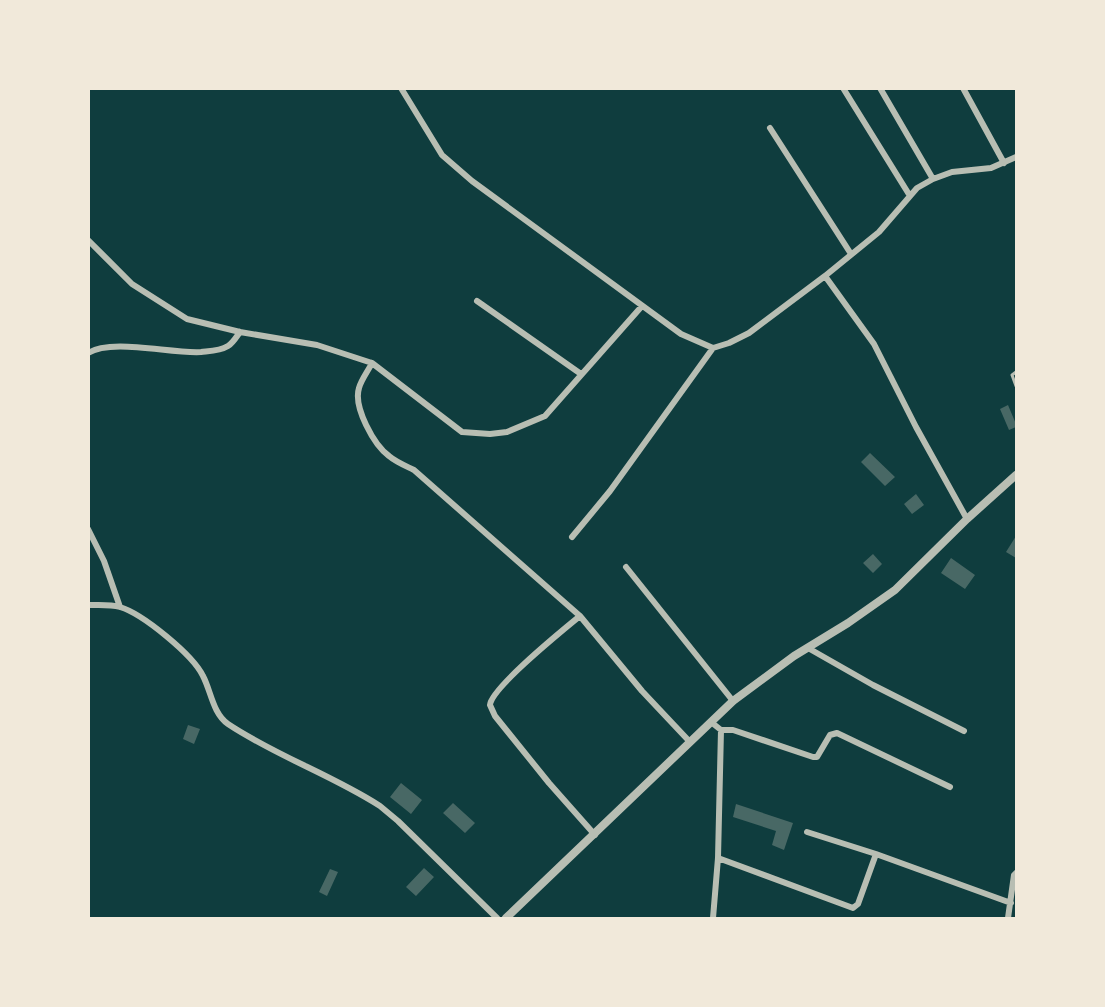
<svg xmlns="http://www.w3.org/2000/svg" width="1105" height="1007" font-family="Commissioner,sans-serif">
<rect width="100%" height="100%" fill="#0f3d3e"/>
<path fill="#486865" d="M1008,405l8,19v3l-7,3 -9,-21z
M870,453l25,24 -10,9 -24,-24z
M916,494l8,11 -12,9 -8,-10z
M1016,536v22l-10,-6z
M873,554l9,10 -9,9 -10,-10z
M951,558l24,17 -10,14 -24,-16z
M188,725l12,4 -6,15 -11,-5z
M401,783l21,17 -11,14 -21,-17z
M453,803l22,20 -10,10 -22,-20z
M736,804l57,19 -9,27 -12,-5 4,-14 -43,-14z
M424,868l10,9 -18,19 -10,-9z
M330,869l8,3 -11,24 -8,-4z"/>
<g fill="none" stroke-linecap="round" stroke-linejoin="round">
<path stroke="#b8beb3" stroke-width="3" d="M1016,372l-4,3 4,11"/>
<path stroke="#b8beb3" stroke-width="6" d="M401,88l41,67 30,26 209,153 32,14 16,-5 20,-10 76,-57 54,-44 38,-44 16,-9 19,-7 39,-4 25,-11
M843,88l67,108
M880,88l53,91
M963,88l41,75
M770,128l81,126
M88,240l44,44 55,35 53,13 77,13 55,18 90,69 28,2 17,-2 38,-16 97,-110
M825,276l49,68 42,83 51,92
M477,301l104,73
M88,353c24,-15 83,1 113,-1 9,-1 19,-1 27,-6 5,-3 9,-10 12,-14
M372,363c-4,8 -11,17 -13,25 -6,19 15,57 30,68 7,6 17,10 25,14l166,146 62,75 48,51
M88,529l16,32 16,46
M572,537l38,-46 103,-143
M626,567l107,134
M88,605c11,0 22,-1 32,2 23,7 73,48 83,69 8,15 10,38 25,48 48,32 104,51 152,82l18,15 99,97
M580,616c-17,14 -89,72 -90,89l5,11 54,67 46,52
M808,648l65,37 91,46
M711,722l10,8h12l80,27h4l13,-22 7,-2 113,54
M807,832l69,22 135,49
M718,858l135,50 5,-4 18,-50
M713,918l5,-60 3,-128
M1008,918l6,-43 2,-2"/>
<path stroke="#b8beb3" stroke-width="8" d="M506,918l227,-217 61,-45 54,-33 47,-33 72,-71 49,-44"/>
</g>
<rect width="1105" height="1007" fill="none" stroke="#f1e9da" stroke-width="180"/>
</svg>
